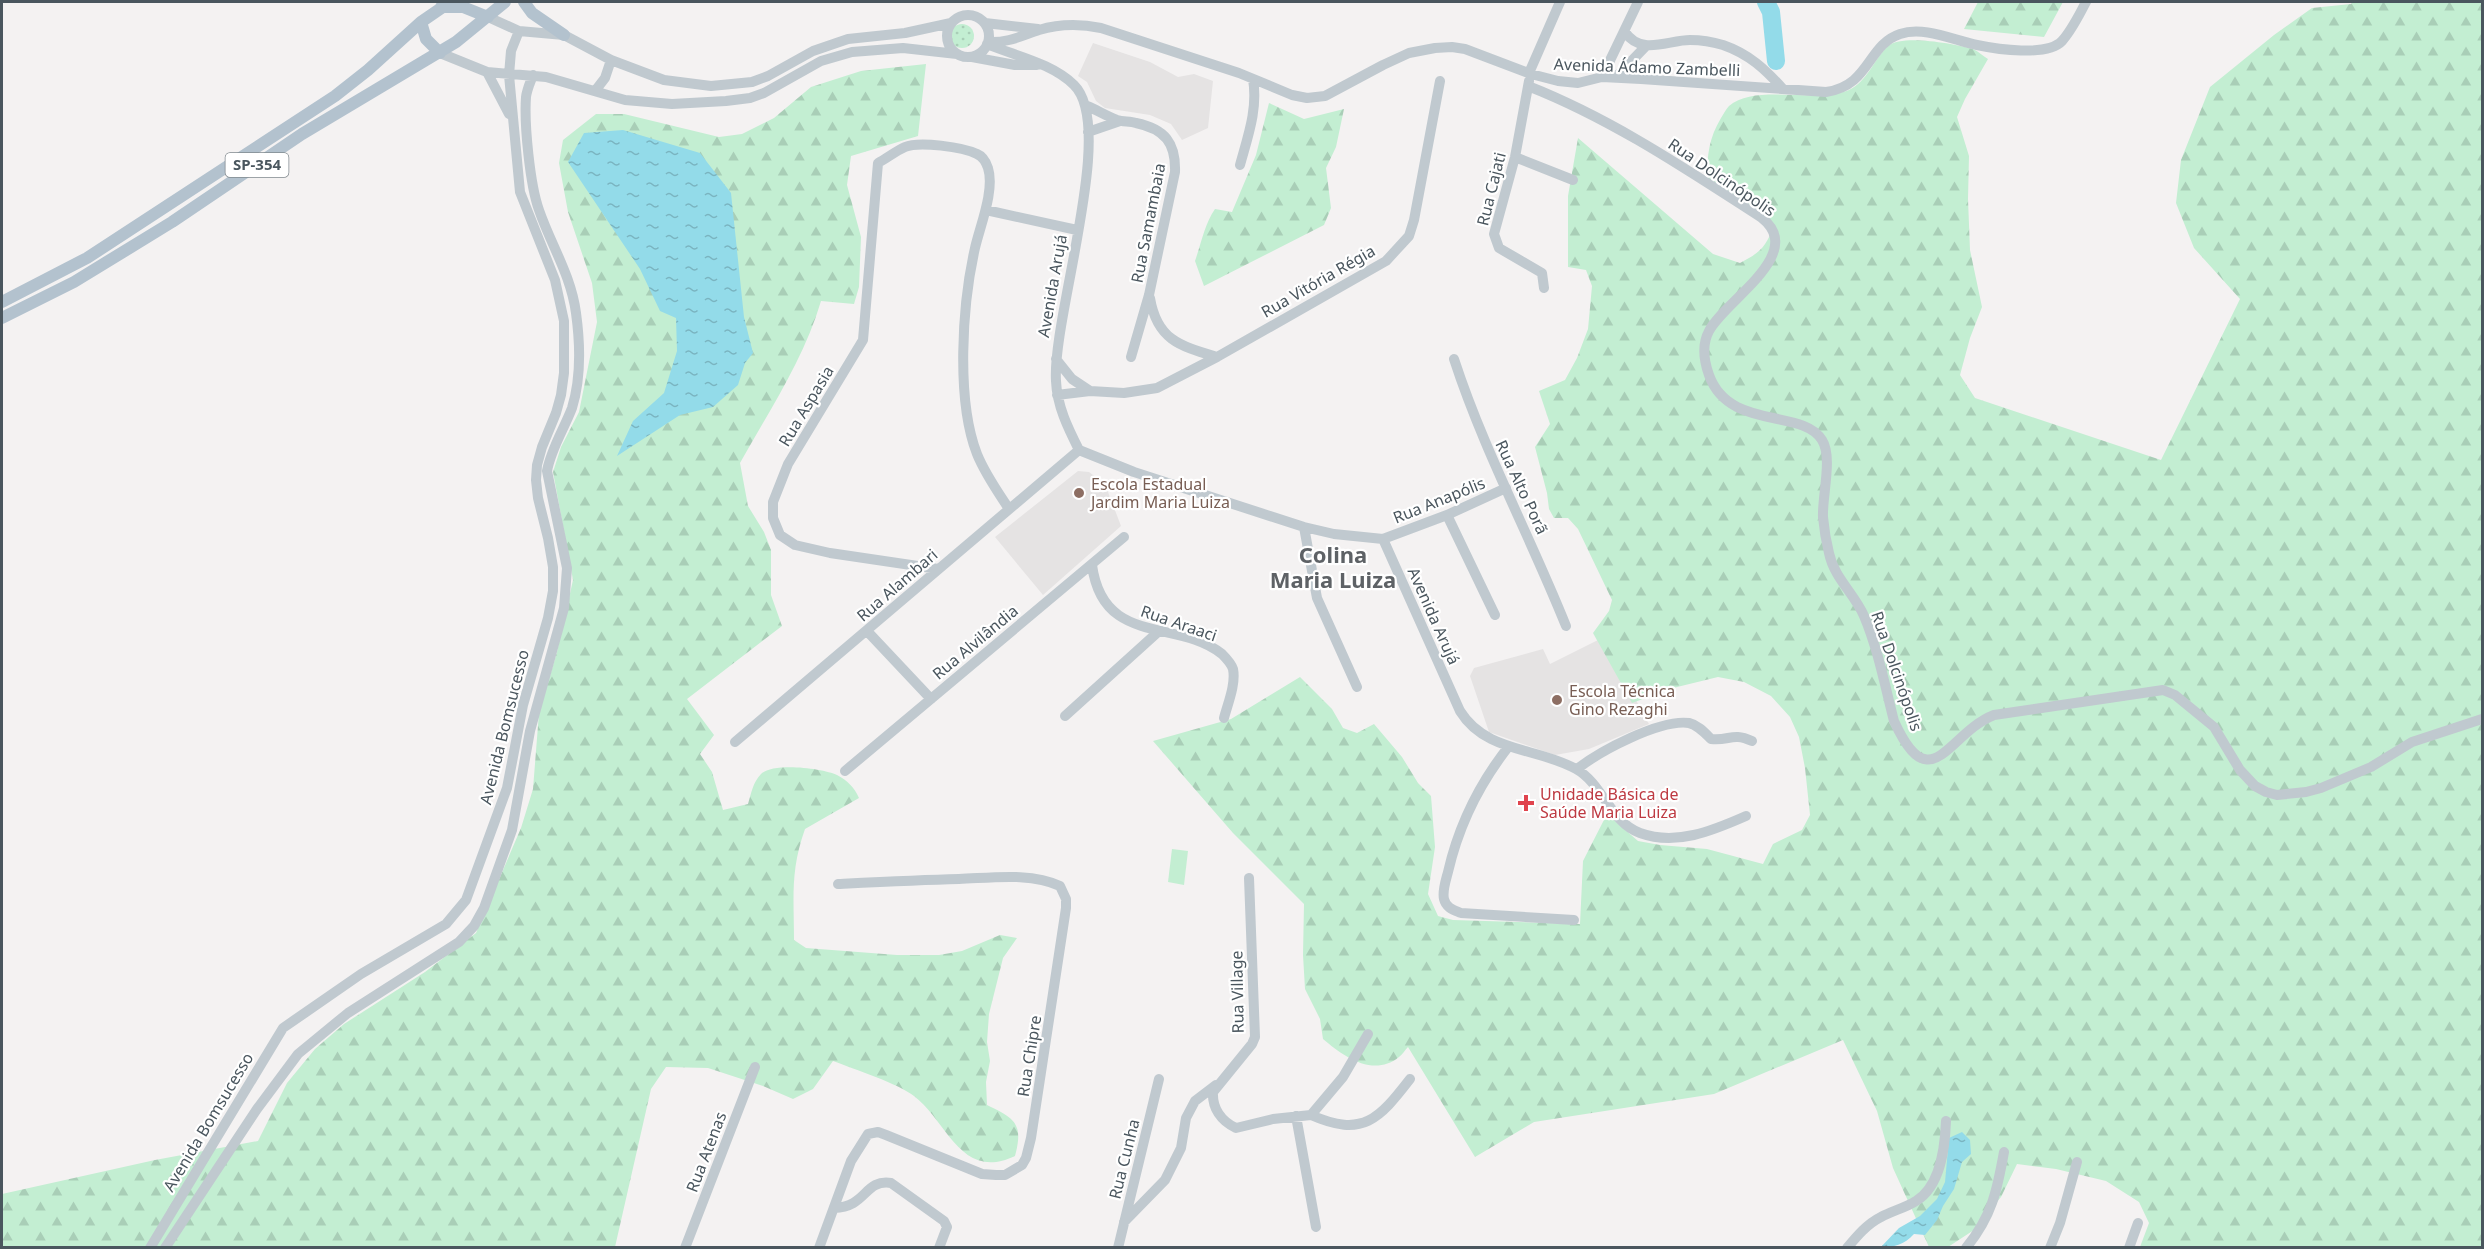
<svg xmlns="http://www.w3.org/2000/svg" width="2484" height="1249" font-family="'Noto Sans',sans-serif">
<defs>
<pattern id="grass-dots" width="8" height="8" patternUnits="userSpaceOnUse" patternTransform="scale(1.5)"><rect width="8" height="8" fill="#c3eed2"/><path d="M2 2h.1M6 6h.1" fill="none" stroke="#a9ceb7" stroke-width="1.8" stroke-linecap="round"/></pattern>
<pattern id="forest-firs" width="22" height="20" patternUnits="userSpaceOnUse" patternTransform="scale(1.5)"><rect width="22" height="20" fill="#c3eed2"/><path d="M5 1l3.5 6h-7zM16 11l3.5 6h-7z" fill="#a9ceb7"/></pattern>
<pattern id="water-ripples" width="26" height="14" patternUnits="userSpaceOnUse" patternTransform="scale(1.5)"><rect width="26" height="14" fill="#93dbe9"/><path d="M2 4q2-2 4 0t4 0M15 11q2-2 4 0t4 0" fill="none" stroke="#7ab4c0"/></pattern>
</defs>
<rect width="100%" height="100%" fill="#f4f2f2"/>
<path fill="#e5e3e3" d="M1093,43l57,19 28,15 16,-3 19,7 -5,47 -26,12 -11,-16 -21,-9 -45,-7 -9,-7 -9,-19 -9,-6z
M1078,471l11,1 16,12 16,42 -78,69 -48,-58z
M1602,638l47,86 -60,25 -34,6 -66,-23 -19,-56 4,-8 69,-19 7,15z"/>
<path fill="url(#grass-dots)" d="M950 36a12 12 0 1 1 24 0a12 12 0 1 1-24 0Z"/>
<path fill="url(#forest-firs)" d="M1978,2h85l-19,35 -80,-8z
M2353,2h129v1245h-342l9,-24 -10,-21 -33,-21 -50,-12 -39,-5 -16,33 -27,33 -26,17h-19l-36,-79 -16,-57 -34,-71 -129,54 -180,28 -59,35 -67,-110c-3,3 -6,8 -9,10 -26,21 -56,-1 -76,-18l-3,-20 -15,-30 -2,-34 1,-51 -71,-71 -80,-92 78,-22 69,-42 32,32 11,19 14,5 17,-9 28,33 16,26 13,13 4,51 -7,47 10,22 15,4 127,4 3,-63 24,-47 31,27 22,4 47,4 56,15 10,-20 29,-14 8,-15 -5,-47 -6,-31 -9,-20 -19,-21 -27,-14 -26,-5 -45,11 -41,15 -39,-70 16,-22 3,-11 -34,-71 -10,-11h-14l-5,-9 -2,-16 -12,-46 15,-23 -11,-33 26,-11 12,-22 11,-29 4,-43 -6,-16 -18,-3v-71l10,-58 135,116 27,9c21,-11 26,-16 34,-38l-67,-47c0,-23 2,-40 14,-60 2,-3 5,-9 8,-12 26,-23 87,-2 120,-16 18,-8 25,-31 39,-44 15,-12 66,-2 85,3 5,2 10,7 15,10l-23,40 -8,18 12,39 -1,43 2,51 12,57 -12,31 -10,37 15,23 186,62 79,-161 -46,-51 -18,-45 5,-43 29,-73 64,-52 38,-27 39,-4z
M926,64l-8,72 -67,20 -4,29 14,52 -2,50 -5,17 -33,-3c-17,58 -52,110 -81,162l8,43 16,26 7,18v45l11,31 -95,73 27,36 -14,19 12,18 11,38 25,-6c3,-10 5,-22 13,-30 11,-12 62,-6 76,1 11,6 17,12 22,23l-54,31c-15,42 -11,69 -11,111l12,8 91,7h42l23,-4 38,-16 17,3 -14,20 -14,56 -2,28 3,19 -4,21 1,23c27,13 37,18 28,51 -54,26 -68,-35 -101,-60 -15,-12 -60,-27 -81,-35l-20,28 -20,10 -30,-13 -55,-18 -42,-1 -15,22 -36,158h-613v-53l153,-34 103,-19 29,-58 28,-34 29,-25 81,-52 51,-39 45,-105 12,-39 6,-76 18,-61 16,-72 -20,-108 8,-25 18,-35 18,-90 -5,-39 -24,-71 -9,-49 4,-23 33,-26h28l95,23 23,-3 32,-16 37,-31 50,-16z
M1269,103l35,16 40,-10 -8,38 -10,21 5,40 -7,17 -120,61 -9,-25c6,-17 10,-38 20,-52l17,3 24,-57z"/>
<path fill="#c3eed2" d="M1172,849l16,2 -4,34 -16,-3z"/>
<path fill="url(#water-ripples)" d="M623,130l77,23 31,40 13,124 9,36 -8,10 -7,22 -25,22 -33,8 -63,41 16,-35 31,-28 13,-42 -1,-33 -16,-7 -20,-42 -72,-107 16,-29z
M1962,1132l8,8 1,14 -9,8 -8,27 -11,17 -6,14 -12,15 -11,-1c-10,11 -20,13 -34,14l19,-20 21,-12 17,-17 8,-17 4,-44z"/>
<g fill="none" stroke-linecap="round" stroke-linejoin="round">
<path stroke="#93dbe9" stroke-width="18" d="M1766,2l5,10 5,49"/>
<path stroke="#c0c9cf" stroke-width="10" d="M947 36a21 21 0 1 1 42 0a21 21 0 1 1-42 0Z
M488,17l31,14 45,4 47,25 53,20 47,6 41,-4 16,-6 45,-25 35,-12 57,-6 46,-10
M985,23l53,6
M1625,32c16,24 43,8 65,8 11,0 23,2 33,5 26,9 42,24 60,44
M988,42c20,1 33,-6 51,-12 20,-6 42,-6 62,-2l138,45 53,22 15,3 18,-2 58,-31 26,-12 26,-5 17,-1 13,2 66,25 27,7 20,2 24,-6 39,2 185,13c44,-6 41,-47 74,-58 24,-8 53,6 77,11 19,4 70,12 85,-4 10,-11 17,-26 24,-39
M987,44c28,12 65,19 87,41 43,42 -22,232 -18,296 1,25 12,47 23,69l55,22 170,55 30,7 49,5 64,-24 59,-27
M440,53l47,19 59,5 79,23 47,4 54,-3 24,-3 14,-5 57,-32 31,-9 51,-4 54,6
M972,57l43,8h22
M487,72l22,42
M1529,73l31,-71
M1602,77l36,-75
M1615,78l31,-32
M1529,81l-14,76 -21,77 5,14 43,25 2,15
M1528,86c84,33 158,83 234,132 45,36 -38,83 -53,113 -7,13 -5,30 0,44 20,56 94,33 113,65 11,17 0,56 1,77 1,11 3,24 6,36 5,25 25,40 35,63 14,33 21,70 30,105 37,81 54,12 100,-6l169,-25 12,5 39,32 26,43 15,16 11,6 11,3 29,-3 15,-4 50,-21 41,-25 70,-23
M595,91l10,-13 6,-18
M1087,106c10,4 19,10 30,14 6,2 13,1 19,3 29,6 40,20 39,49l-26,123 -18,62
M1088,132l32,-11
M1515,157l58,23
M1240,165c8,-29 18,-56 13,-86
M986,210l91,20
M1150,298c7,42 30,48 67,59
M1056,359l16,20 18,12 34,2 33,-5 60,-31 169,-96 23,-25 5,-16 26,-139
M1454,359c30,92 76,177 112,267
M1057,395l33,-4
M1447,515l48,100
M1304,527l13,71 40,89
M1383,539l77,172c26,42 77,36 116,58 27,15 34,53 64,64 36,13 72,-2 106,-17
M1092,565c11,82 85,53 130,89 4,4 9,9 11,15 3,15 -5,34 -9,49
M938,569l-108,-16 -35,-8 -15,-10 -7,-17v-16l15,-38 75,-124 15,-177c9,-5 18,-12 27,-16 14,-6 58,0 72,7 5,2 9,8 11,14 7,22 -8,58 -13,80 -13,57 -19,152 2,206 8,20 21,38 32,55
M867,631l64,68
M1065,716l93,-84
M735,742l344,-292
M1509,746c-30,38 -50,78 -61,126 -2,8 -6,19 -4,27 2,9 10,11 17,14l113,7
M1577,769c23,-18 83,-50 112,-46 9,2 16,10 22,16 19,2 21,-7 41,2
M845,771l279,-234
M1249,878l6,159 -3,7 -39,48c-1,16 8,29 23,36l37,-9 38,-4 32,-38 25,-43
M1311,1115c52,23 68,4 99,-36
M1296,1116l20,111
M834,1208c33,-1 30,-29 57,-25l53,38 3,6 -8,21
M1124,1222l41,-42 16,-32 5,-30 9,-17 21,-16
M150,1248l133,-220 78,-54 85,-50 20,-24 41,-112 16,-83 25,-87 5,-27v-24l-5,-29 -10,-40 -2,-18 1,-15 5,-18 14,-34 5,-18 3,-22v-52l-9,-41 -35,-88 -11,-117 2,-24 8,-20
M165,1248l92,-139 41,-55 50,-41 111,-71 15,-16 10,-18 28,-78 18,-99 34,-123 3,-40 -20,-97c4,-22 17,-42 25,-63 9,-29 8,-66 4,-95 -5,-38 -25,-68 -37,-103 -9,-25 -15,-86 -13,-113 1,-8 4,-14 7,-22
M685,1248l70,-181
M819,1248l32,-87 17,-27 10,-2 8,3 96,39 14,1h9l17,-10 4,-7 5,-20 35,-230v-9l-6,-13c-29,-14 -70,-8 -101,-7 -40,1 -80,3 -121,5
M1118,1248l41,-169
M1847,1248c10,-12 20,-24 34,-31 11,-6 24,-9 35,-16 25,-15 29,-54 30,-80
M1966,1248c26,-32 31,-57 38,-96
M2050,1248l10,-25 17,-61
M2129,1248l9,-25"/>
<path stroke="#b3c2ce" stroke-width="12" d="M524,2l8,11 32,22
M441,7h22l25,10
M421,22l5,17 14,14
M2,302l85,-44 248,-162 33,-26 53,-48 29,-20
M2,318l72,-36 98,-60 130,-88 154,-92 49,-40"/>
</g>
<g fill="#8d6e63" stroke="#fff" stroke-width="2">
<circle cx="1079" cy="493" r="6"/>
<circle cx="1557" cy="700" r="6"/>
</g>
<path fill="#e0444e" stroke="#fff" stroke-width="2" d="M1523 794h6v6h6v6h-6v6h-6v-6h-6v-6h6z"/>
<g text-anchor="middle" stroke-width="4.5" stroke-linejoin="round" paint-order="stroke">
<rect fill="#fff" stroke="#80898e" stroke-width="1.5" x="225.5" y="153" width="63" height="24" rx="4.5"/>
<g font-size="15" font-weight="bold" fill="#4a565e">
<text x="257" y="170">SP-354</text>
</g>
<g font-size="16" fill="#4a565e" stroke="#fff">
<text transform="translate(1647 67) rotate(2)" y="6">Avenida Ádamo Zambelli</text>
<text transform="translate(1722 177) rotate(34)" y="6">Rua Dolcinópolis</text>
<text transform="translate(1491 189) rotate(-76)" y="6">Rua Cajati</text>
<text transform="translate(1148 223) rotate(-79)" y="6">Rua Samambaia</text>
<text transform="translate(1318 281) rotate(-30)" y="6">Rua Vitória Régia</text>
<text transform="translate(1052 286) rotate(-80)" y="6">Avenida Arujá</text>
<text transform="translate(806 406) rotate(-59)" y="6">Rua Aspasia</text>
<text transform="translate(1522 487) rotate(65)" y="6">Rua Alto Porã</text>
<text transform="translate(1439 500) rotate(-22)" y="6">Rua Anapólis</text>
<text transform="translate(897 585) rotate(-41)" y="6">Rua Alambari</text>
<text transform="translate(1434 616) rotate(66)" y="6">Avenida Arujá</text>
<text transform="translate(1179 623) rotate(19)" y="6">Rua Araaci</text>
<text transform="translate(975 642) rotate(-40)" y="6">Rua Alvilândia</text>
<text transform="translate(1897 671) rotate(71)" y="6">Rua Dolcinópolis</text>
<text transform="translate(504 727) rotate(-76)" y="6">Avenida Bomsucesso</text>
<text transform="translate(1237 992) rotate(-91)" y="6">Rua Village</text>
<text transform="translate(1029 1056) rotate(-81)" y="6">Rua Chipre</text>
<text transform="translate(208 1122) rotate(-59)" y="6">Avenida Bomsucesso</text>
<text transform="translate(706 1152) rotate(-69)" y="6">Rua Atenas</text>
<text transform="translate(1124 1159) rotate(-76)" y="6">Rua Cunha</text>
</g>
<g font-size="16" fill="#785e54" stroke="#fff" text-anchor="start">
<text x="1091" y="490">Escola Estadual<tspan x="1091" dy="18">Jardim Maria Luiza</tspan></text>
<text x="1569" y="697">Escola Técnica<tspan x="1569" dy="18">Gino Rezaghi</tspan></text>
</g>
<g font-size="16" fill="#be3a42" stroke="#fff" text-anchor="start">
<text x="1540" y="800">Unidade Básica de<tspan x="1540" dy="18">Saúde Maria Luiza</tspan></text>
</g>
<g font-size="22" font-weight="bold" fill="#5e6266" stroke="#fff">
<text x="1333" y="563">Colina<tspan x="1333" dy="25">Maria Luiza</tspan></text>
</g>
</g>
<rect width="2484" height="1249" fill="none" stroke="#4a565e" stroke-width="6"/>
</svg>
